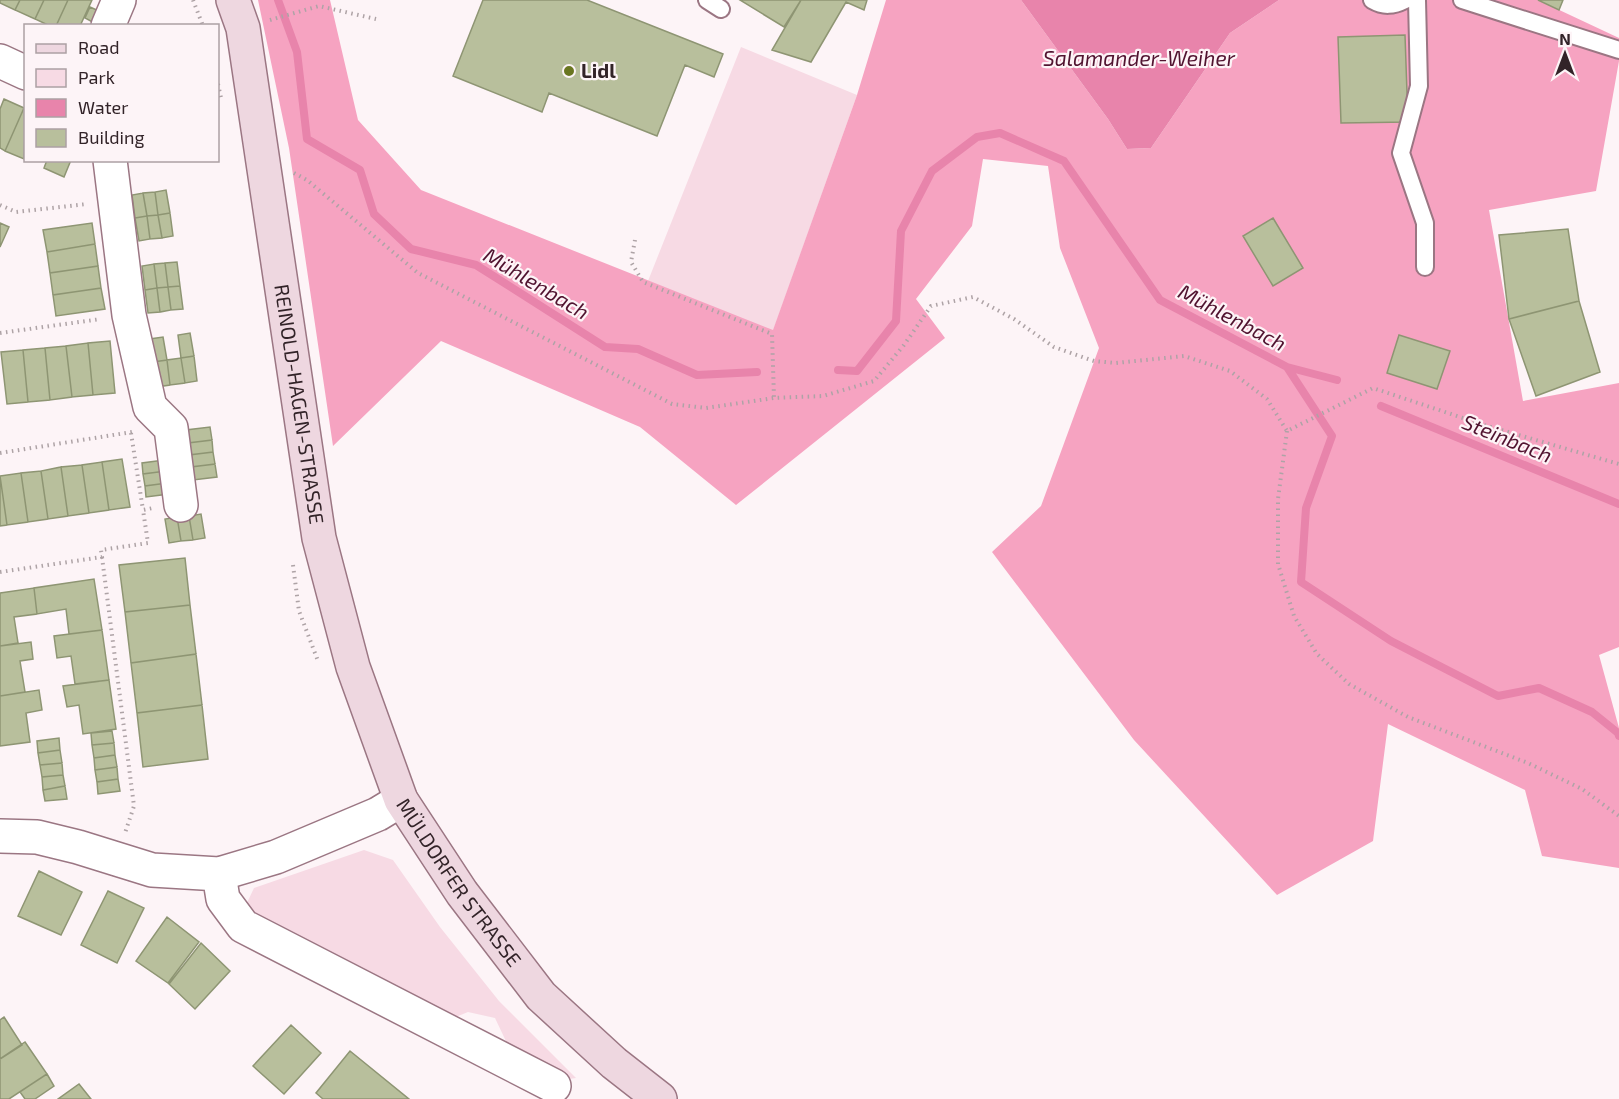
<svg xmlns="http://www.w3.org/2000/svg" width="1619" height="1099" font-family="'Exo 2',sans-serif">
<rect width="100%" height="100%" fill="#fdf4f7"/>
<path fill="#f7dae4" d="M741,47l116,48 -84,236 -125,-50z
M364,850l29,10 47,67 59,74 77,77 -14,2 -50,-26 -17,-36 -27,-6 -17,7 -192,-96 -13,-18 8,-17z"/>
<path fill="#f6a3c1" d="M258,0h72l28,120 63,70 352,140 84,-235 29,-95h135l87,119 19,30 24,-1 79,-115 49,-33h259l81,38v23l-23,130 -107,19 34,191 96,-18v264l-20,8 20,73v140l-77,-12 -17,-66 -137,-66 -15,117 -96,54 -143,-155 -142,-188 49,-46 58,-158 -39,-100 -12,-82 -65,-7 -11,67 -56,73 29,39 -209,167 -96,-78 -199,-86 -108,105 -44,-298z"/>
<path fill="#e884ab" d="M1021,0h258l-49,33 -79,115 -24,1 -19,-30z"/>
<g fill="none" stroke-linecap="round" stroke-linejoin="round">
<path stroke="#e884ab" stroke-width="8" d="M278,0l19,52 10,87 53,31 14,44 37,35 65,16 129,82 33,2 59,26 60,-3
M1287,367l50,13
M838,370l19,1 39,-50 5,-90 31,-60 45,-34 23,-4 64,28 96,139 127,67 45,69 -26,72 -5,74 90,59 107,55 41,-8 53,24 26,21 1,3
M1381,406l238,98"/>
</g>
<path fill="#b8bf9c" stroke="#8e9573" stroke-width="1.5" d="M0,0h20l-5,10 -15,-7z
M20,0h24l-9,19 -20,-9z
M44,0h24l-12,26h-6l-15,-7z
M68,0h24l-12,26h-24z
M483,0h104l136,54 -9,23 -29,-12 -28,71 -108,-43 -7,19 -89,-36z
M740,0h61l-17,27z
M801,0h66l-3,10 -18,-8 -35,60 -39,-12z
M1538,0h25l-4,10z
M90,7l20,9 -10,10 -15,-8z
M1405,35l3,87 -67,1 -3,-86z
M4,99l20,9 -19,43 -5,-3v-39z
M24,108h2l-2,51 -19,-8z
M47,160h24l-7,17 -20,-9z
M166,190l4,23 -12,2 -3,-23z
M155,192l3,23 -11,1 -4,-23z
M143,193l4,23 -12,2 -3,-23z
M170,213l3,23 -11,2 -4,-23z
M158,215l4,23 -12,1 -3,-23z
M147,216l3,23 -11,2 -4,-23z
M1273,218l30,50 -30,18 -30,-50z
M0,223l9,4 -9,20z
M92,223l3,21 -48,8 -4,-22z
M1568,229l11,72 -70,18 -10,-84z
M95,244l3,22 -48,7 -3,-21z
M177,262l3,24 -12,1 -3,-24z
M165,263l3,24 -11,1 -3,-24z
M154,264l3,24 -12,2 -3,-24z
M98,266l3,22 -48,7 -3,-22z
M180,286l3,23 -12,1 -3,-23z
M168,287l3,23 -11,2 -3,-24z
M101,288l4,21 -49,7 -3,-21z
M157,288l3,24 -12,1 -3,-23z
M1579,301l21,71 -64,24 -27,-77z
M190,333l4,23 -13,2 -3,-23z
M1399,335l51,16 -13,38 -50,-16z
M163,337l4,23 -14,2 -3,-23z
M110,341l5,52 -22,2 -5,-52z
M88,343l5,52 -21,2 -6,-51z
M66,346l6,51 -22,3 -5,-52z
M45,348l5,52 -22,2 -5,-52z
M23,350l5,52 -21,2 -6,-52z
M194,356l3,25 -12,2 -4,-25z
M181,358l4,25 -15,2 -3,-25z
M167,360l3,25 -13,2 -4,-25z
M210,427l2,13 -24,3 -2,-13z
M212,440l1,12 -24,3 -1,-12z
M213,452l2,12 -24,3 -2,-12z
M122,459l8,48 -21,3 -7,-48z
M164,460l2,11 -23,3 -1,-11z
M102,462l7,48 -20,3 -7,-48z
M215,464l2,13 -24,3 -2,-13z
M82,465l7,48 -21,3 -7,-49z
M61,467l7,49 -20,3 -7,-48z
M41,471l7,48 -20,3 -7,-49z
M166,471l1,12 -22,3 -2,-12z
M21,473l7,49 -21,3 -7,-49z
M0,476l7,49 -7,1z
M167,483l2,11 -23,3 -1,-11z
M201,514l4,24 -12,2 -4,-24z
M189,516l4,24 -12,1 -4,-24z
M177,517l4,24 -12,2 -4,-24z
M185,558l5,47 -65,7 -6,-47z
M94,579l8,51 -33,4 -3,-25 -29,5 -3,-26z
M34,588l3,26 -23,3 4,26 -18,3v-53z
M190,605l6,49 -65,9 -6,-51z
M102,630l7,50 -34,4 -4,-28 -14,2 -3,-22z
M31,642l2,17 -13,2 5,31 -25,4v-50z
M196,654l6,51 -65,8 -6,-50z
M109,680l7,49 -33,5 -4,-29 -12,2 -4,-21z
M39,690l3,20 -16,3 4,29 -30,4v-50z
M202,705l6,54 -65,8 -6,-54z
M112,731l2,12 -22,2 -1,-12z
M59,738l1,12 -22,3 -1,-12z
M114,743l1,12 -21,3 -2,-13z
M60,750l2,13 -22,2 -2,-12z
M115,755l2,12 -22,3 -1,-12z
M62,763l1,12 -21,2 -2,-12z
M117,767l1,12 -21,3 -2,-12z
M63,775l2,11 -22,4 -1,-13z
M118,779l2,12 -22,3 -1,-12z
M65,786l2,13 -22,2 -2,-11z
M39,871l43,21 -21,43 -43,-19z
M108,891l36,17 -27,55 -36,-18z
M167,917l32,25 -31,41 -32,-22z
M201,943l29,28 -35,38 -26,-25z
M4,1017l18,28 -22,14v-39z
M291,1025l30,28 -37,41 -31,-28z
M25,1042l22,32 -38,25h-9v-40z
M350,1051l59,48h-86l-7,-6z
M47,1074l7,12 -19,13h-10l-5,-7z
M79,1084l12,15h-33z"/>
<g fill="none" stroke-linecap="round" stroke-linejoin="round">
<g stroke="#9b7683" stroke-width="20">
<path id="lane" d="M707,0l14,9
M1372,0c12,7 21,6 33,0
M1417,0l2,86 -18,67 24,70v44
M1462,0l157,50"/>
</g>
<g stroke="#9b7683" stroke-width="36">
<path id="street" d="M108,26l11,-26
M0,61l26,12
M110,160l19,155 21,92 21,21 10,77
M0,836l37,1 41,10 74,23 67,4 57,-17 102,-43 23,-14
M219,874l4,25 20,27 311,160"/>
</g>
<g stroke="#9b7683" stroke-width="36">
<g id="secondary">
<path id="s1" d="M233,0l10,28 76,510 34,129 48,133 61,93 79,103 73,67 46,36"/>
</g>
</g>
<path stroke="#aea3a6" stroke-width="4" stroke-dasharray="1.5 4.5" stroke-linecap="butt" d="M193,0l10,26
M270,20l49,-14 57,13
M218,84l3,14
M294,173l13,7 111,93 254,131 34,4 68,-10 49,-2 51,-15 30,-36 27,-39 42,-9 41,22 40,28 40,14 22,2 68,-7 46,15 37,28 20,32 86,-43 111,37 135,39
M0,205l16,7 71,-8
M635,240l-4,22 12,20 129,52 2,64
M0,333l101,-14
M1287,431l-9,68v65l16,52 23,38 32,30 59,33 120,46 54,26 37,27
M131,433l12,77
M0,453l132,-21
M102,557l32,249 -9,27
M293,565l6,46 19,50
M0,572l102,-15 -1,-7 47,-7 -5,-33 10,-2"/>
<use href="#lane" stroke="#fff" stroke-width="16"/>
<use href="#street" stroke="#fff" stroke-width="33"/>
<use href="#secondary" stroke="#eed7e0" stroke-width="33"/>
</g>
<circle fill="#6a7621" stroke="#fdf4f7" stroke-width="2" cx="569" cy="71" r="6"/>
<g text-anchor="middle" stroke-width="4.5" stroke-linejoin="round" paint-order="stroke">
<g font-size="20" font-weight="bold" fill="#322328" stroke="#fdf4f7" text-anchor="start">
<text x="581" y="78">Lidl</text>
</g>
<g font-size="20" fill="#322328" stroke="#fdf4f7">
<text dy="7" stroke="none"><textPath href="#s1" startOffset="410">REINOLD-HAGEN-STRASSE</textPath></text>
<text dy="7" stroke="none"><textPath href="#s1" startOffset="921">MÜLDORFER STRASSE</textPath></text>
</g>
<g font-size="21" font-style="italic" fill="#511330" stroke="#fdf4f7">
<text x="1139" y="66">Salamander-Weiher</text>
<text transform="translate(536 284) rotate(31)" y="7">Mühlenbach</text>
<text transform="translate(1232 318) rotate(28)" y="7">Mühlenbach</text>
<text transform="translate(1507 439) rotate(22)" y="7">Steinbach</text>
</g>
</g>
<rect x="24" y="24" width="195" height="138" fill="#fdf4f7" stroke="#aca0a4" stroke-width="1.5"/>
<rect x="36" y="44" width="30" height="9" fill="#eed7e0" stroke="#aca0a4" stroke-width="1.5"/>
<text x="78" y="54" font-size="18" fill="#322328">Road</text>
<rect x="36" y="69" width="30" height="18" fill="#f7dae4" stroke="#aca0a4" stroke-width="1.5"/>
<text x="78" y="84" font-size="18" fill="#322328">Park</text>
<rect x="36" y="99" width="30" height="18" fill="#e884ab" stroke="#aca0a4" stroke-width="1.5"/>
<text x="78" y="114" font-size="18" fill="#322328">Water</text>
<rect x="36" y="129" width="30" height="18" fill="#b8bf9c" stroke="#aca0a4" stroke-width="1.5"/>
<text x="78" y="144" font-size="18" fill="#322328">Building</text>
<g transform="translate(1565 54)" stroke="#fdf4f7" stroke-width="4.5" paint-order="stroke">
<path d="M0-4.5L10 22L0 15L-10 22Z" fill="#322328"/>
<text y="-9" font-size="16" font-weight="bold" text-anchor="middle" fill="#322328">N</text>
</g>
</svg>
